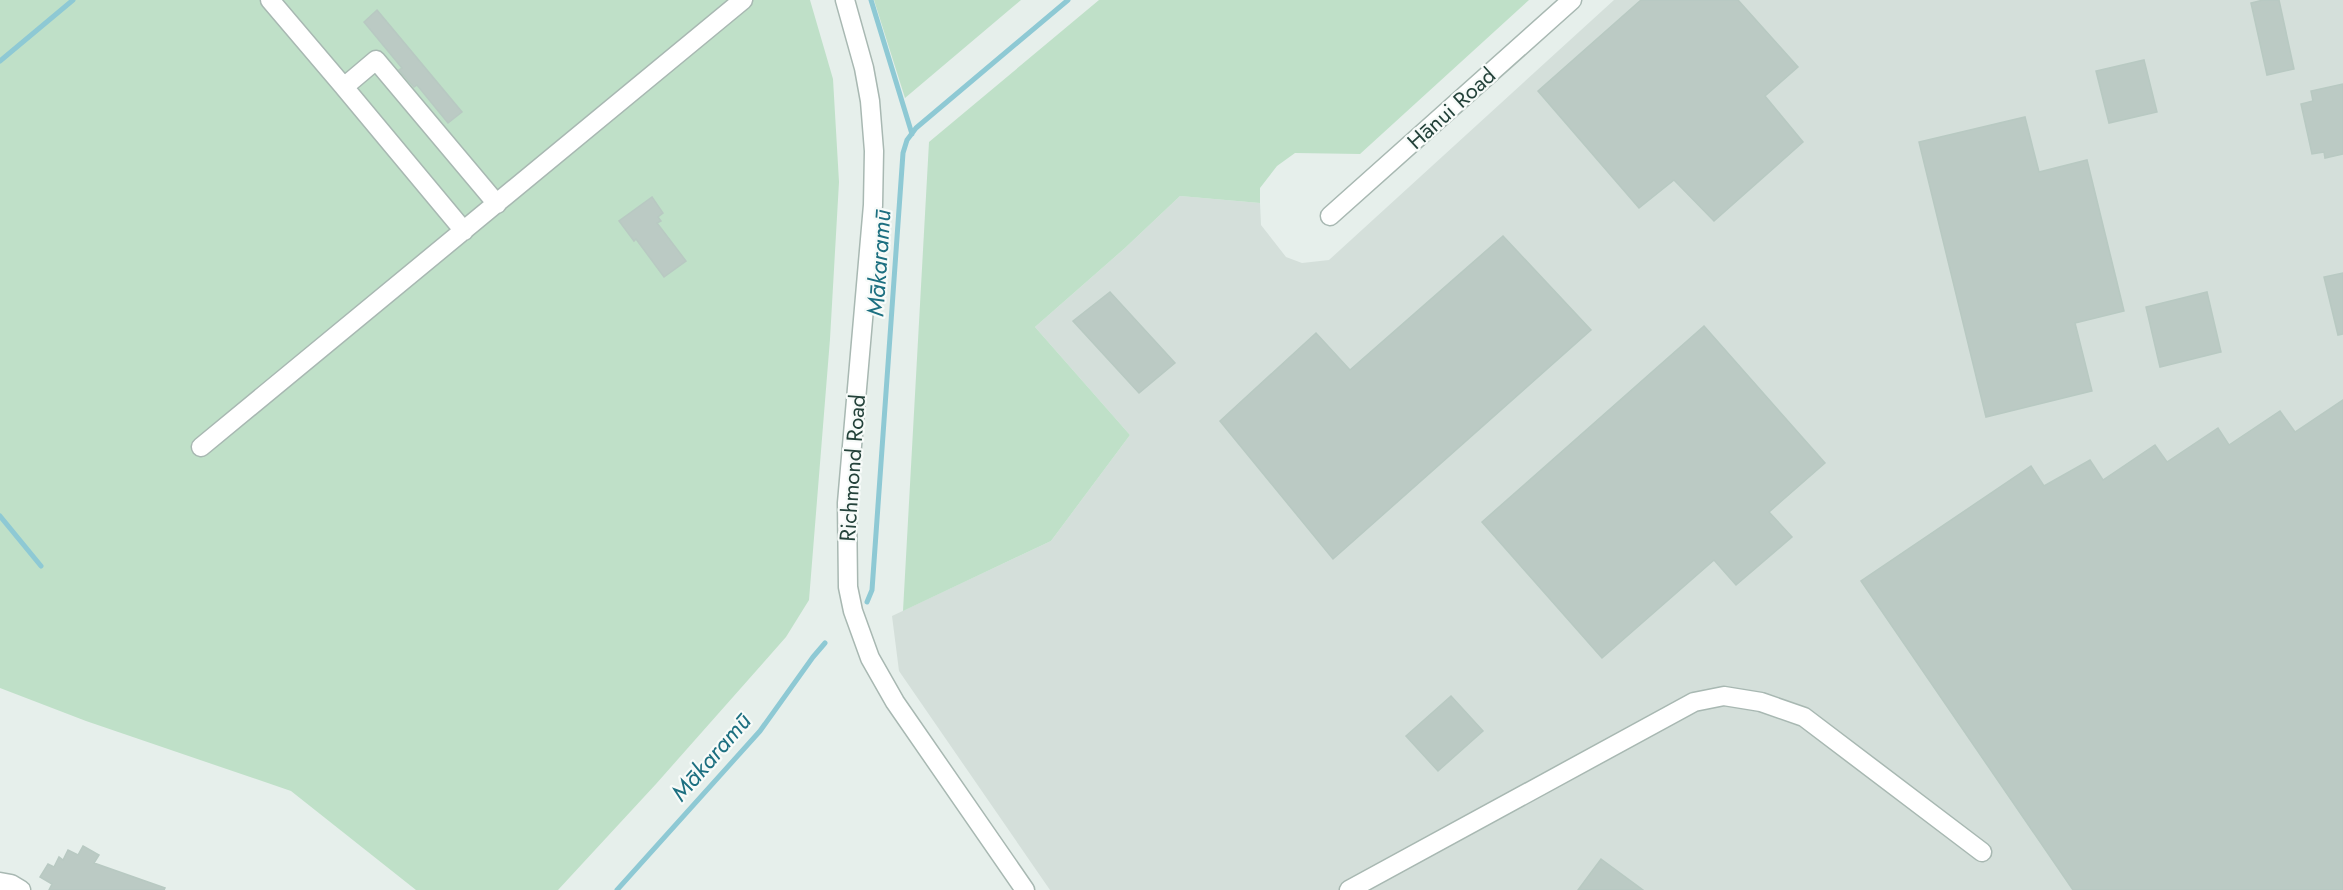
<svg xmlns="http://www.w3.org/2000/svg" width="2343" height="890" font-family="Jost,sans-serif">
<rect width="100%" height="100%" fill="#e6efeb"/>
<path fill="#d4dfda" d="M1614,0h729v890h-1293l-151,-219 -7,-55 159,-75 79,-106 -95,-108 90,-79 55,-52 80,7 1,22 25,32 16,6 27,-3z"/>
<path fill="#bfe0c8" d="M0,0h810l23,79 6,103 -9,157 -21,261 -23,37 -130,147 -98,106h-142l-125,-99 -205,-70 -86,-33z
M874,0h147l-116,98z
M1099,0h430l-169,154 -65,-1 -18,13 -17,22v15l-80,-7 -55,52 -90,79 95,108 -79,106 -148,70 26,-469z"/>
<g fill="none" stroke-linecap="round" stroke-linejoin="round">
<path stroke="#8ec9d4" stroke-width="5" d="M871,0l41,134
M0,61l73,-61
M0,516l41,50
M867,602l5,-12 31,-437 4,-13 9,-12 152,-128
M617,890l143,-159 53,-74 12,-14"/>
</g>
<path fill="#bbcac4" stroke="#b8c9c2" stroke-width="1.5" d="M1641,0h97l60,67 -33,29 38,46 -89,79 -40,-41 -35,28 -101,-117z
M2263,0h16l15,69 -27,6 -16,-72z
M377,10l85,102 -14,11 -31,-38 -3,2 -15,-17 3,-2 -38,-46z
M2144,60l13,52 -48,11 -13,-52z
M2343,84v70l-18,4 -1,-6 -12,2 -11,-50 12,-3 -2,-10z
M2025,117l14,55 48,-12 37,151 -49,12 17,68 -106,26 -67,-275z
M652,197l11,16 -5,4 3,4 -4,2 29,38 -22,16 -28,-38 -2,2 -15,-20z
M1503,236l88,94 -258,229 -113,-138 96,-88 34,37z
M2343,273v61l-5,1 -14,-58z
M1110,292l65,71 -36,30 -66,-72z
M2207,292l14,60 -61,15 -14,-60z
M1704,326l121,137 -56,49 23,25 -56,48 -22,-25 -112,98 -120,-136z
M2343,400v490h-270l-212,-309 170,-115 13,20 46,-26 13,20 52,-35 12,17 51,-34 11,17 51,-34 15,21z
M1451,696l32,35 -45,40 -32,-35z
M83,846l16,9 -5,8 71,25 -1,2h-115l3,-6 -12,-7 8,-13 6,3 5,-10 4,3 5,-10 10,5z
M1601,859l42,31h-65z"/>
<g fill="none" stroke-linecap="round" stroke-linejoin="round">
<g stroke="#a8b8b2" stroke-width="21">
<path id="minor" d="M270,0l74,87
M845,0l19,68 6,33 4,50 -1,54 -26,298 1,84 5,24 17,47 25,44 130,188
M1330,216l242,-216
M464,231l-120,-144 32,-27 121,144
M201,447l542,-447
M0,882l11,2 10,6
M1349,890l345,-188 30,-6 37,6 43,15 178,135"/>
</g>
<use href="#minor" stroke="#fff" stroke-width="18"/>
</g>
<g text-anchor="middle" stroke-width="4.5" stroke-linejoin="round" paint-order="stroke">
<g font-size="22" fill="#24423a" stroke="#f7fbf9">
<text transform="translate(1451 108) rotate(-42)" y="8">Hānui Road</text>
<text transform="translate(852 468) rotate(-86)" y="8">Richmond Road</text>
</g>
<g font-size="24" font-style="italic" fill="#1c6f80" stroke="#f7fbf9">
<text transform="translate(879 263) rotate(-86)" y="8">Mākaramū</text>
<text transform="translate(711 757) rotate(-49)" y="8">Mākaramū</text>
</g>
</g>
</svg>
